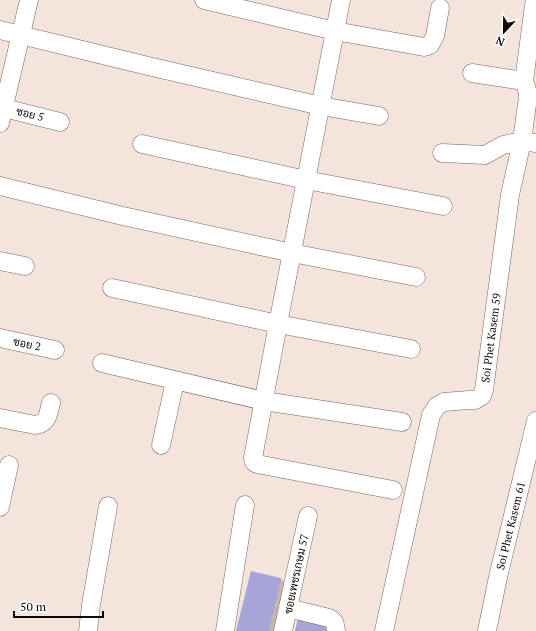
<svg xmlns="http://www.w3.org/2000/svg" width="536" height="631" font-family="'PT Serif',Sarabun,serif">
<rect width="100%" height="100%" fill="#f4e4db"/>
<path fill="#0003" d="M251,572l30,7 11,11 -11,41h-44z"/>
<path fill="#a7a4d8" d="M251,571l30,7 -12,53h-33z
M298,618l32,7 -1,6h-34z"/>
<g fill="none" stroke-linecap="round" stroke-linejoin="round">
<g stroke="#73665e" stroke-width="19">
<g id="minor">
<path d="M204,0l131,31 89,16 6,-2 5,-9 5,-28"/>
<path d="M341,0l-63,324 -25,134 1,4 3,2 136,26"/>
<path d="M0,30l148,36 173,40 58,10"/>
<path d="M472,73l52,8"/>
<path d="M0,107l60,15"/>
<path d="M0,123l29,-123"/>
<path d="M142,144l164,36 137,26"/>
<path d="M442,153l43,2 18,-10 19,-4 14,2"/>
<path d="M0,186l123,30 169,37 124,24"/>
<path d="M0,261l25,5"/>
<path d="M112,288l166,36 133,25"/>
<path d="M0,338l55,12"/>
<path d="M102,363l162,38 138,21"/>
<path d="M0,418l35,7c13,-1 13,-11 16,-22"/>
<path d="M161,445l14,-64"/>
<path d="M0,507l9,-42"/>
<path d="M288,608l41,10c6,3 6,6 7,13"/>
<path d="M88,631l3,-26 17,-99"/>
<path d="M225,631l20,-126"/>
<path d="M283,631l25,-115"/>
<path id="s1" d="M384,631l47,-216 6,-9 7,-4 25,-2h6l7,-4 2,-6 26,-195 12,-54 6,-44v-4l-4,-12 10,-76"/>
<path id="s2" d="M487,631l11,-54 38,-156"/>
</g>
</g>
<use href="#minor" stroke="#fff" stroke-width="18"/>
</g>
<g text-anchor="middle" stroke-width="4" stroke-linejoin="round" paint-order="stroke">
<g font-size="11" fill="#0f0a07" stroke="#fff">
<text transform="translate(30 114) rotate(14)" y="4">ซอย 5</text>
<text dy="4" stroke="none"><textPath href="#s1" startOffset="338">Soi Phet Kasem 59</textPath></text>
<text transform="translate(27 344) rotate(12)" y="4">ซอย 2</text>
<text dy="4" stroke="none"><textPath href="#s2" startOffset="108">Soi Phet Kasem 61</textPath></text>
<text transform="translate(296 574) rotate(-78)" y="4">ซอยเพชรเกษม 57</text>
</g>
</g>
<g transform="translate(504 32) rotate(202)" stroke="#ffffff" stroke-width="3" paint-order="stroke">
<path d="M0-3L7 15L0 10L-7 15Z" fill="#0f0a07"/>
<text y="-6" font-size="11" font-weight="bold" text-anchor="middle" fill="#0f0a07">N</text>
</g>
<path d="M14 611v6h89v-6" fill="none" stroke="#0f0a07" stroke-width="2"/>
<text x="20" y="611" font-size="12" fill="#0f0a07" stroke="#ffffff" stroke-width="3" paint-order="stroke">50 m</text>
</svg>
